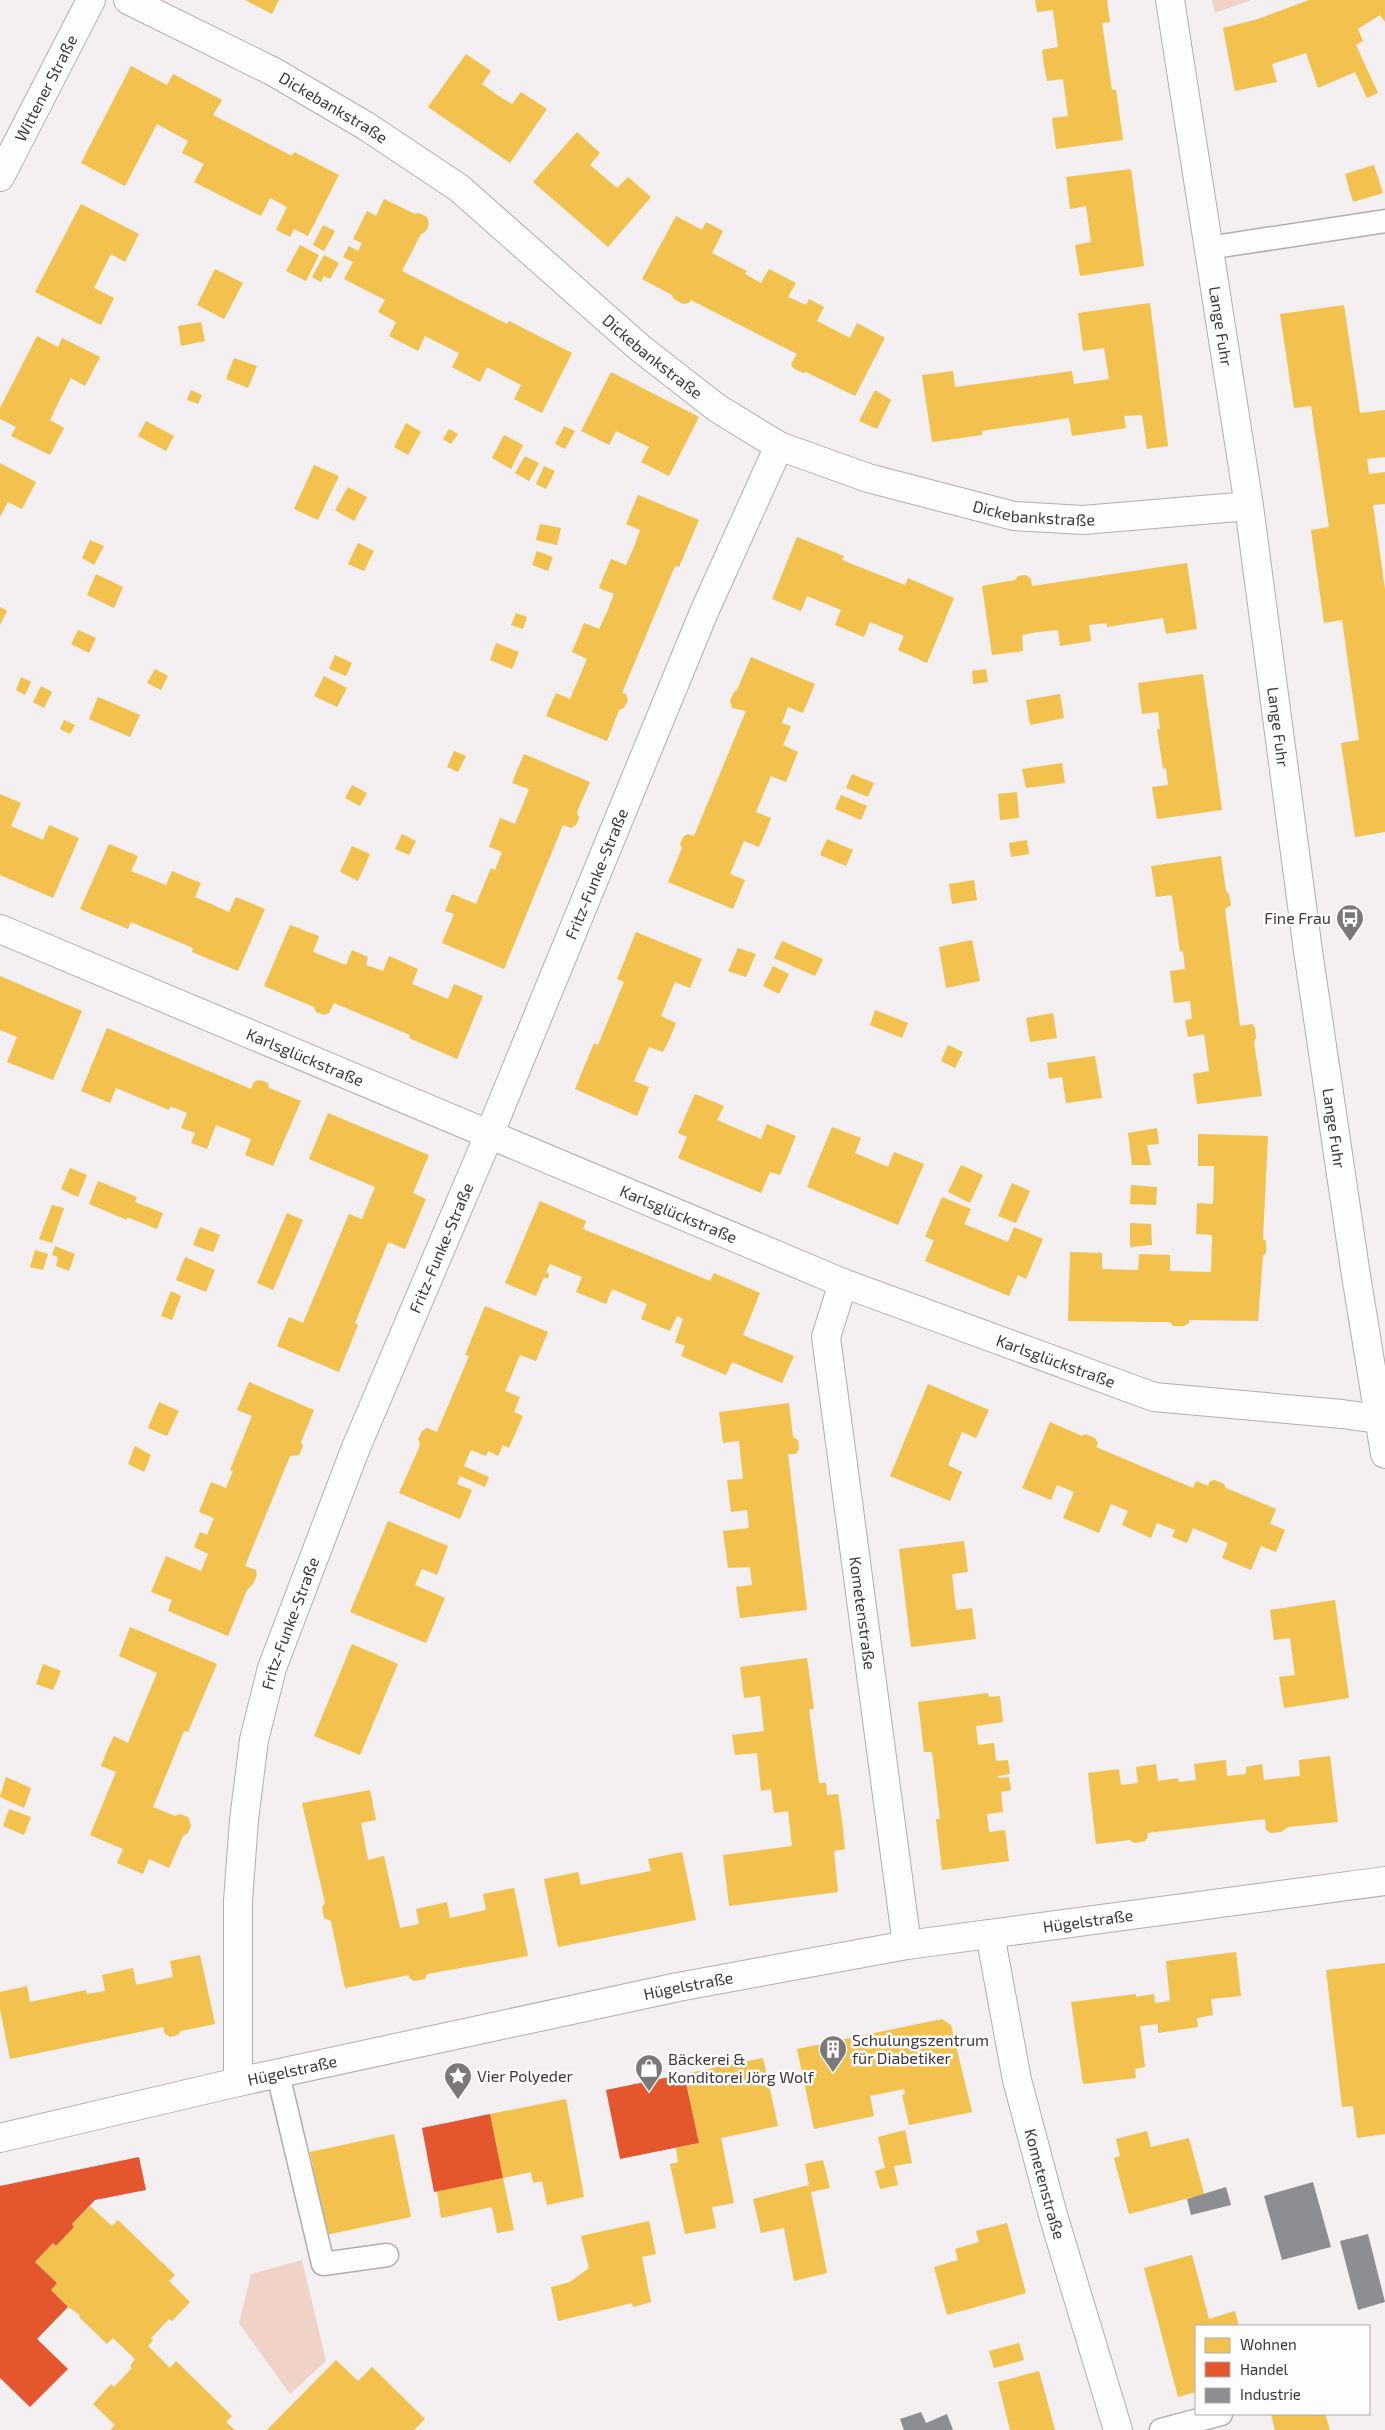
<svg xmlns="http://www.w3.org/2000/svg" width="1385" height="2430" font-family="'Exo 2',sans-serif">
<rect width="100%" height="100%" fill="#f4eff1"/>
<path fill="#f0d2c7" d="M1212,0h39l-36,13z
M302,2260l24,101 -36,33 -51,-71 12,-49z"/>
<path fill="#f2c14e" d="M245,0h34l-7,14z
M1035,0h72l3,22 -8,1 10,67h4l7,50 -67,9 -4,-31 16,-2 -5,-37 -16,2 -3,-16 -2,-15 16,-3 -5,-37 -16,2z
M1309,0h76v22l-5,-7 -22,14 5,12 -7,4 22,48 -11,5 -12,-26 -37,16 -12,-35 -34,11 5,18 -42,9 -12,-63 35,-9z
M466,54l25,17 -9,13 15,11 15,9 9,-12 26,17 -37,54 -82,-56z
M131,66l36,19 6,-11 49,26 -9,15 79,41 2,-4 45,23 -31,61 -14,-7 -4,8 -14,-7 11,-23 -17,-9 -9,18 -67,-34 10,-18 -22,-11 6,-12 -31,-17 -32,62 -44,-23z
M577,132l23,21 -10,12 27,23 11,-11 23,20 -43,50 -75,-65z
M1374,165l9,28 -30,9 -8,-28z
M1131,169l13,97 -64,10 -5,-31 16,-3 -5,-36 -16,3 -4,-32z
M384,199l31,15 4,-1 8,4 2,8 -4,7 -4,2 -19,37 105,53 2,-3 63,32 -30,60 -28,-14 7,-14 -34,-18 -7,15 -28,-15 7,-14 -34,-17 -7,15 -29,-15 7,-14 -18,-10 7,-12 -41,-21 9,-17 -10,-5 6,-11 9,5 4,-8 -9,-4 14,-28 9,5z
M81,204l58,30 -14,28 -14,-8 -17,34 20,10 -13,27 -66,-33z
M676,216l26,14 4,-8 17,9 -11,22 35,18 -2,3 16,9 8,-14 27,14 -8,14 18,8 3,-6 15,8 -7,14 33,17 7,-15 28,15 -30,58 -49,-24 -3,1 -10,-5 -2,-4 6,-10 -106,-54 -2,3 -6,1 -9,-5 -2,-4 -30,-16z
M323,225l12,6 -11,20 -11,-6z
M300,245l19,10 -13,26 -20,-10z
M324,255l15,8 -9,16 -6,-3 -3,6 -9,-5z
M215,269l28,14 -19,36 -27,-14z
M1150,303l18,143 -21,3 -5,-34 -18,1 2,12 -54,8 -3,-18 -87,13v4l-50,7 -10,-67 31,-4 2,16 117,-16 2,13 35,-5 -5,-31 -21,3 -5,-38z
M1344,305l16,108 25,-3v47l-18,2 2,15 16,-2v32l-12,1 12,84v243l-30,5 -14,-94 18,-3 -17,-120 -18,3 -13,-93 18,-3 -18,-121 -17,2 -14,-94z
M201,322l4,19 -24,5 -3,-20z
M37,336l21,11 4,-9 38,19 -15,29 -14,-8 -11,21 -10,21 14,8 -14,27 -39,-19 5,-9 -16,-8v-11z
M234,358l23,8 -9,22 -22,-9z
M611,372l88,45 -30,59 -28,-14 8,-15 -33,-16 -7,14 -28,-14z
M191,390l11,5 -4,9 -11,-4z
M875,390l16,10 -14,29 -18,-8z
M146,421l28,15 -8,15 -28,-15z
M406,423l15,9 -13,23 -14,-8z
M564,426l11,5 -10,18 -10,-5z
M449,429l9,5 -7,10 -8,-5z
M504,435l19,10 -12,24 -19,-11z
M525,456l14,7 -10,18 -14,-8z
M0,463l36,19 -14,27 -14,-7 -8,15z
M314,465l25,11 -21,44 -24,-11z
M544,466l11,5 -9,18 -10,-5z
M348,487l19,10 -13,24 -19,-11z
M638,495l61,25 -20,47 -4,-1 -53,127 4,1 2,6 -4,8 -5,2 -12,31 -61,-25 10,-23 14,6 17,-40 -15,-7 12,-29 15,6 8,-17 7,-18 -15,-6 12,-29 15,6 8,-18 6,-17 -14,-6z
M540,524l21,4 -4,17 -21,-5z
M797,537l47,19 -2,4 63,25 3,-7 46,20 -27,65 -29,-13 6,-14 -34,-14 -6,15 -29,-12 6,-15 -34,-14 -6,15 -29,-12z
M90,540l14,6 -10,19 -12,-7z
M358,543l16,8 -10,20 -16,-7z
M537,551l16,6 -5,14 -16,-6z
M1187,563l10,66 -31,5 -3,-16 -56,9v-4l-18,2 2,16 -31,5 -2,-16 -20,2 -16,3 1,16 -31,4 -10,-69 33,-6 3,-4 8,-1 5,4 1,7z
M96,574l27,13 -9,21 -27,-13z
M0,607l7,4 -7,14z
M516,613l11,4 -4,12 -12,-4z
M78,630l18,8 -7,15 -18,-9z
M496,643l23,9 -7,17 -22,-9z
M335,655l17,8 -6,13 -17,-7z
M751,657l64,27 -12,29 -15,-6 -6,16 9,3 -8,19 15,7 -12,30 -15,-6 -15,36 15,6 -6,15 -6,14 -15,-6 -14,33 15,6 -12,29 -65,-27 14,-34 -2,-4 4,-8 4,-2 6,2 52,-125 -14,-3 -2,-8 4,-8 3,-2z
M155,669l13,7 -7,14 -14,-7z
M986,669l2,13 -15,2 -1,-13z
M1203,674l19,136 -65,9 -5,-32 16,-2 -2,-17 -3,1 -6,-40h3l-2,-17 -16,2 -4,-31z
M324,676l23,12 -10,19 -23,-11z
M21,677l10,5 -6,13 -9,-5z
M41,686l11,6 -8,16 -11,-6z
M1060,694l4,24 -34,7 -4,-25z
M98,697l42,18 -10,22 -41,-18z
M64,720l11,5 -5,9 -10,-5z
M454,751l12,5 -8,16 -11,-5z
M524,754l66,28 -13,30 2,6 -3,7 -5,3 -8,-3 -59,144 -62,-26 12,-29 -9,-3 7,-17 24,10 15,-36 4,2 7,-18 -13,-5 11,-29 15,6 14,-35 -17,-6z
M1062,763l3,20 -39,5 -4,-19z
M852,774l22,9 -6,14 -22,-9z
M352,785l15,8 -7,13 -15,-8z
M1017,792l2,26 -19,2 -2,-26z
M0,794l21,9 -10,23 32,14 6,-15 30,13 -26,60 -53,-23z
M841,795l26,11 -6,14 -26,-11z
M402,834l14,7 -7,14 -14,-6z
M827,839l26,11 -7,16 -26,-11z
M1027,840l2,14 -18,3 -2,-14z
M109,844l29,12 -7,15 35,14 6,-14 14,6 15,6 -6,14 34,15 7,-15 29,12 -27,62 -46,-19 1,-4 -62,-26 -3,7 -48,-20z
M352,846l18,8 -12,27 -18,-9z
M1221,856l5,35 3,3 2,11 -6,4 15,117 12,-2 3,4 1,10 -2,4 8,54 -65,8 -4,-30 16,-3 -5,-37 -16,3 -3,-17 7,-1 -2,-18 -16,2 -4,-32 15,-2 -2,-18 -3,1 -8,-57 -16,2 -5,-31z
M974,880l3,20 -25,4 -3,-20z
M290,925l29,11 -6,16 33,13 6,-15 16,7 -2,8 17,6 6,-15 29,13 -6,15 36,15 6,-15 29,12 -26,63 -48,-21 1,-3 -76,-32 -5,10 -5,2 -8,-3 -2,-5 -50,-21z
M636,932l66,27 -12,29 -15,-6 -14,34 15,7 -6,15 -7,14 -14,-5 -15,34 15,6 -12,29 -62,-27 19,-46 4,2 26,-63 -7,-3z
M972,940l8,41 -34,7 -7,-41z
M782,941l41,18 -8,17 -41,-18z
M738,948l18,6 -10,23 -18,-6z
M773,966l16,8 -10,20 -16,-8z
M0,976l82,35 -29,69 -46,-18 10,-25 -17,-7z
M875,1010l33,13 -6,15 -32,-13z
M1053,1013l4,25 -27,4 -4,-24z
M107,1028l144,61 3,-7 5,-2 9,3 1,5 32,13 -28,65 -28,-11 6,-16 -35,-14 -9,24 -16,-6 4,-10 -14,-5 6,-15 -17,-7 -1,4 -53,-22 -6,15 -29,-12z
M948,1045l15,7 -8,16 -14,-7z
M1095,1056l7,42 -36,5 -4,-26 -13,2 -2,-16z
M695,1094l29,12 -7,14 44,19 6,-15 29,12 -16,39 -10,-3 -9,21 -83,-35 9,-21 -9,-4z
M328,1113l101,42 -16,38 13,6 -21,50 -17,-7 -33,81 3,2 -19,47 -62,-26 12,-29 14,6 46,-109 13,5 13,-32 -66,-28z
M832,1127l29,11 -6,15 33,14 6,-15 30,12 -26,61 -91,-38z
M1157,1128l2,16 -12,1 4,20h-19l-4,-32z
M1198,1134l70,2 -5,103 3,2v12l-3,3 -5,65 -69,-1v3l-5,3h-11l-3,-4h-17l-85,-1 2,-69 32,1v16l36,1 1,-16 31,1v16l41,1 1,-37 -16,-1 1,-31 16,1 1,-38h-16z
M961,1165l22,10 -13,28 -22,-11z
M70,1168l17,7 -9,22 -17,-8z
M98,1181l39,16 -2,5 28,11 -6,16 -30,-12v3l-38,-16z
M1012,1183l18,8 -14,32 -18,-7z
M1131,1185l26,2 -1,18 -26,-1z
M942,1197l29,12 -7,15 44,18 6,-15 29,12 -17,40 -8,-4 -9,21 -84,-35 9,-21 -9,-3z
M540,1201l46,20 -3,8 64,26 63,26 4,-8 46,20 -17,42 51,21 -12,27 -50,-21 -6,13 -45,-19 4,-10 -10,-4 8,-23 -6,-3 -7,15 -29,-12 6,-15 -35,-15 -6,15 -30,-12 6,-15 -32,-13 -4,8 3,2 -1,5 -4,-2 -8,19 -31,-13z
M52,1205l12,3 -12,35 -13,-4z
M287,1213l16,7 -30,70 -16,-7z
M1130,1223l21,1 1,21 -22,2z
M200,1227l20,8 -7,17 -20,-7z
M55,1246l20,8 -6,17 -13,-5 2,-9 -6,-2z
M35,1250l13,4 -5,16 -13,-3z
M185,1257l30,13 -9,22 -30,-12z
M171,1291l10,5 -9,24 -11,-4z
M485,1306l63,26 -12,29 -16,-6 -15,36 15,6 -6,15 9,4 -14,32 -6,-3 -5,11 -10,-5 -2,5 -15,-6 -7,16 25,11 -4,10 -25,-11 -3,8 15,6 -12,29 -61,-26 20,-45 1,-5 -2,-4 4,-8 5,-3 10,4 32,-76 -4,-1z
M249,1382l65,28 -13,32 2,4 -4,9 -9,1 -45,110 11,4 1,5 -4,9 -6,6 -19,46 -60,-25 4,-11 -21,-8 15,-36 35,15 7,-17 -14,-7 6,-15 7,3 7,-17 -15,-6 12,-30 15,6 7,-17 -3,-1 22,-54 -15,-6z
M928,1384l61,26 -13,28 -14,-6 -14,33 14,7 -12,29 -60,-25z
M159,1402l20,9 -12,25 -19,-8z
M789,1403l4,34 5,3 1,9 -3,5h-8l19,156 -67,8 -4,-31 16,-2 -2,-18 -22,1 -5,-37 26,-3 -2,-18 -16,2 -4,-32 16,-1 -4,-38 -16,2 -4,-31z
M1050,1422l32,14 3,-2 10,4 3,5 -2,4 97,41 3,-7 12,5 2,-5 5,-1 9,4 2,4 50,21 -6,15 15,6 -9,22 -15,-6 -10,24 -29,-12 6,-15 -35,-15 -6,15 -15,-6 3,-7 -18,-7 -6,15 -29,-13 6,-14 -17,-7 -12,29 -36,-15 11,-26 -17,-7 -6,15 -29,-12z
M135,1446l16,9 -7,17 -16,-8z
M388,1521l60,25 -11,29 -15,-6 -7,16 30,13 -19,45 -76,-31z
M964,1541l4,31 -16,2 4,36 16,-2 4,31 -65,8 -12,-98z
M1335,1600l14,98 -65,10 -5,-31 16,-2 -5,-37 -16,2 -4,-30z
M130,1627l87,37 -29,68 -4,-1 -31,76 22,9 5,-2 8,3 3,8 -3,8 -5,3 -14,32 -20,-9 -6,15 -26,-11 6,-14 -33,-14 26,-63 -15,-6 6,-15 7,-15 14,7 29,-70 -38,-17z
M352,1644l46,20 -38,91 -46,-19z
M807,1658l7,51h-5l10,74h7l1,12 11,-1 4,27 3,28 -11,2 4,41 -109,14 -6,-51 69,-9 -4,-35 -14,2 -3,-24 -10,2 -4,-38 -22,2 -3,-20 32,-4 -4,-35 -16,2 -4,-31z
M43,1664l18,7 -8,19 -17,-6z
M988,1693l1,4 11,-1 3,26 -27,4 2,19 16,-2 2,18 12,-1 2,14 -12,2v2l11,-1 2,13 -10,2 2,20 -16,2 2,18 16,-2 4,31 -67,9 -6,-51h4l-8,-67h-8l-6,-50z
M1330,1756l8,66 -50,5 -7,5 -10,1 -5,-3 -1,-11 -118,14 1,4 -3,4 -11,2 -4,-3 -34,4 -8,-71 31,-4 2,16 17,-2 -2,-16 20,-3 2,17 20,-3 1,4 17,-2 -2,-16 32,-4 1,16 19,-2v-7l16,-3 2,16 36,-4 -1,-16z
M6,1777l25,11 -7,20 -24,-11z
M370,1790l6,30 -15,3 7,37 16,-4 16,72 19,-4 -3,-15 31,-7 3,16 36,-8 -3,-16 31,-6 14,68 -101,18 -2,5 -11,2 -5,-3v-3l-64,13 -14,-67 -7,-3 -2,-11 3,-4 -23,-100z
M9,1809l22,8 -7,18 -21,-9z
M682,1852l14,68 -138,27 -14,-68 34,-7 3,13 70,-14 -3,-12z
M1236,1952l5,44 -30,3 2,16 -16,3 1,9 -40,6v-9l-18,2 5,41 -10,2 1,9 -53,6 -12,-82 65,-8v3l18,-3 1,9 15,-2 -4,-40z
M200,1955l15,69 -34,7 -3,4 -8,2 -5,-3 -2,-7 -153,32 -10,-50v-17l27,-6 3,16 56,-12 1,4 18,-3 -3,-16 31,-7 3,17 37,-8 -3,-16z
M1385,1963v171l-28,4 -4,-32 -11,1 -16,-137z
M942,2019l9,6 21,87 -63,13 -7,-30 3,-1 -1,-5 -34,7 4,20 -60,13 -17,-80z
M763,2058l15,68 -57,12 13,65 -22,4 4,21 -31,6 -15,-70 8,-2 -2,-14 23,-5 -15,-69z
M566,2099l18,98 -37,8 -5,-24 -9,2 -2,-11 -28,6 11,52 -17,3 -5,-26 -51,11 -4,-27 66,-13 -13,-64z
M905,2130l7,33 -18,3 4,19 -18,4 -5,-18 10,-3 -7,-31z
M1147,2131l4,16 38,-9 15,56 -75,20 -15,-56 6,-2 -4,-17z
M394,2134l17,83 -85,18 -16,-83z
M823,2160l7,28 -19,4 16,81 -33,8 -10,-53 -23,5 -8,-34 56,-14 -4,-21z
M90,2206l22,20 6,-6 57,55 -6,6 21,21 -18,19 -3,-2 -18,19 2,2 -5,6 22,22 6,-7 56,55 -6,6 9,8h-125l5,-5 -22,-21 18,-20 3,3 18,-19 -2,-2 5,-7 -22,-21 -6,6 -28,-27 1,-2 -12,-8 -17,-17 6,-7 -22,-21 18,-19 3,3 18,-19 -2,-3z
M649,2221l7,33 -14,3 9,45 -18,5 -1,-4 -74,18 -7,-34 19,-5 19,-14 -8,-32z
M1007,2223l19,70 -79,22 -13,-48 24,-7 -3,-11 24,-7 -3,-11z
M1192,2255l17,64 26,-8 4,15h-43v66l-18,5 -34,-129z
M1019,2343l5,17 -30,8 -5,-17z
M336,2360l22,21 14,-14 53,52 -11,11h-147z
M1039,2371l16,59h-45l-12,-48z
M1271,2414h54l5,16h-55z"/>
<path fill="#e4572e" d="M684,2074l15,69 -79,16 -14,-69z
M490,2114l13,64 -69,14 -12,-64z
M139,2157l7,33 -51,10 -23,24 2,3 -18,19 -3,-3 -18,19 22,21 -6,7 17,17 -31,32 31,30 -38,38 -30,-29v-192z"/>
<path fill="#8d8d92" d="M1313,2182l18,65 -49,13 -18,-64z
M1226,2187l5,18 -40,10 -4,-16z
M1368,2234l17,68 -27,8 -18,-69z
M921,2412l5,11 21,-9 6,16h-49l-4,-11z"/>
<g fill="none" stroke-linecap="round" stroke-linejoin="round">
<g stroke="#b2aeb0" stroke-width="25">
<path id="service" d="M1208,248l177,-27
M278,2074l45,190 64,-9
M1161,2430l60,-16"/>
</g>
<g stroke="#b2aeb0" stroke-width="30">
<g id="minor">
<path id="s1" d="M128,0l146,72 92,54 93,62 181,160 77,60 62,38 89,32 146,38 69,4 166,-14"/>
<path id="s2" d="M1170,0l79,506 59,445 47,318 30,185"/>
<path id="s3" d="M0,929l843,354 311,114 188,17 43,6"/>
<path id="s4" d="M843,1283l-17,54 81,608"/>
<path id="s5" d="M990,1934l27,146 36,135 65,215"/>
<path id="s6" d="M238,2082v-181l6,-81 10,-80 18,-72 83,-218 134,-315 215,-523 75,-166"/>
<path id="s7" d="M0,2138l238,-56 440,-95 229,-42 478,-64"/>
</g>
</g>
<g stroke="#b2aeb0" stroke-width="30">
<g id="secondary">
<path id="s8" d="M0,177l91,-177"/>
</g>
</g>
<use href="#service" stroke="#fdfdfd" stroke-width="22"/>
<use href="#minor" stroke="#fdfdfd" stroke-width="28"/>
<use href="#secondary" stroke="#fdfdfd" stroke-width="28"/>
</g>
<defs>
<g id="bus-pin" transform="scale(1.4375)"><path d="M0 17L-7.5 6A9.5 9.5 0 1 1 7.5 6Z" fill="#7c7779" stroke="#fefcfc"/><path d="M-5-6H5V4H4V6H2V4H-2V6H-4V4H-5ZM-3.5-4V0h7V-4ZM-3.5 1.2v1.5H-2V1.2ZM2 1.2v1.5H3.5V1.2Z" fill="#fff"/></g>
<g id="building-pin" transform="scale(1.4375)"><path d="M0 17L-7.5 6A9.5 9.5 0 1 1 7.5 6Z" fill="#7c7779" stroke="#fefcfc"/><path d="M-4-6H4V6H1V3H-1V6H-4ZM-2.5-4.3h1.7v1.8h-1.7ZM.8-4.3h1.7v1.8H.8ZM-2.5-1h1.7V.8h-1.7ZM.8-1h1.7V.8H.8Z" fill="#fff"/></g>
<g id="shop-pin" transform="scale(1.4375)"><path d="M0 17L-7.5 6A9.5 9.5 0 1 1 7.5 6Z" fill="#7c7779" stroke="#fefcfc"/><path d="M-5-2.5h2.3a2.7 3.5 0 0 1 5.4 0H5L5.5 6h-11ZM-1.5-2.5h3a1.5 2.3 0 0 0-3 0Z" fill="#fff"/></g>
<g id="sight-pin" transform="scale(1.4375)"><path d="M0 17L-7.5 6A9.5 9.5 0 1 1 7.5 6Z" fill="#7c7779" stroke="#fefcfc"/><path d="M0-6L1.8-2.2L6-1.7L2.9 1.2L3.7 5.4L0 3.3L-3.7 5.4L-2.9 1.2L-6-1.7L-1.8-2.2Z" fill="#fff"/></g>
</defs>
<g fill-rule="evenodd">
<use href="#bus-pin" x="1350" y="918"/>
<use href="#building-pin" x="833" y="2049"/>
<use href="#shop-pin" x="649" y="2068"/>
<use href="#sight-pin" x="458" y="2076"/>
</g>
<g text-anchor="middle" stroke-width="5" stroke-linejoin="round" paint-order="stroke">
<g font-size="16" fill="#3b3739" stroke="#fefcfc">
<text dy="6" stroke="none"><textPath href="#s8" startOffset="100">Wittener Straße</textPath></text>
<text dy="6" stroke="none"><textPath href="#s1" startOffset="232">Dickebankstraße</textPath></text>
<text dy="6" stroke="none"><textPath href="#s2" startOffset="330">Lange Fuhr</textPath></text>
<text dy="6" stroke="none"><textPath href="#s1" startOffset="638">Dickebankstraße</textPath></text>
<text dy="6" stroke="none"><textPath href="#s1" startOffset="1058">Dickebankstraße</textPath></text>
<text dy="6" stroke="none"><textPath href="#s2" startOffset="735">Lange Fuhr</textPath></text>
<text dy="6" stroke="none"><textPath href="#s6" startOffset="1275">Fritz-Funke-Straße</textPath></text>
<text dy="6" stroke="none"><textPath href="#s3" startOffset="331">Karlsglückstraße</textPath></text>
<text dy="6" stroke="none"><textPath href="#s2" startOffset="1140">Lange Fuhr</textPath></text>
<text dy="6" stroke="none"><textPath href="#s3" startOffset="736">Karlsglückstraße</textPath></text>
<text dy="6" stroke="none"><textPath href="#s6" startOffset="870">Fritz-Funke-Straße</textPath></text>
<text dy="6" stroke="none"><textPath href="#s3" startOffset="1141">Karlsglückstraße</textPath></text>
<text dy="6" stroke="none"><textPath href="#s4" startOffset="335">Kometenstraße</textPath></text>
<text dy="6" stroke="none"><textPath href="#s6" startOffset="465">Fritz-Funke-Straße</textPath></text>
<text dy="6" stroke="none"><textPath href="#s7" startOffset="1110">Hügelstraße</textPath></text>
<text dy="6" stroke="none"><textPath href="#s7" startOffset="705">Hügelstraße</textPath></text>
<text dy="6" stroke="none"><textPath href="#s7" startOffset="300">Hügelstraße</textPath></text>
<text dy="6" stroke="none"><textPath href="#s5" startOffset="256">Kometenstraße</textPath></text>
</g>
<g font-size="16" fill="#3b3739" stroke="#fefcfc" text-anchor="start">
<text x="1331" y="924" text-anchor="end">Fine Frau</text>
<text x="852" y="2046">Schulungszentrum<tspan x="852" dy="18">für Diabetiker</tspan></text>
<text x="668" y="2065">Bäckerei &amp;<tspan x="668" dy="18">Konditorei Jörg Wolf</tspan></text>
<text x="477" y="2082">Vier Polyeder</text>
</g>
</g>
<rect x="1195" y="2325" width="175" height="90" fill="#fefcfc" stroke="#b0adae"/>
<rect x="1205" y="2338" width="25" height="15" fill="#f2c14e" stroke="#b0adae"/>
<text x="1240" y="2350" font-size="15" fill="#3b3739">Wohnen</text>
<rect x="1205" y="2362" width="25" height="15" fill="#e4572e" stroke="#b0adae"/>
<text x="1240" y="2375" font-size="15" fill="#3b3739">Handel</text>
<rect x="1205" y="2388" width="25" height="15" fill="#8d8d92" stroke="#b0adae"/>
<text x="1240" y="2400" font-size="15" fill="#3b3739">Industrie</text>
</svg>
